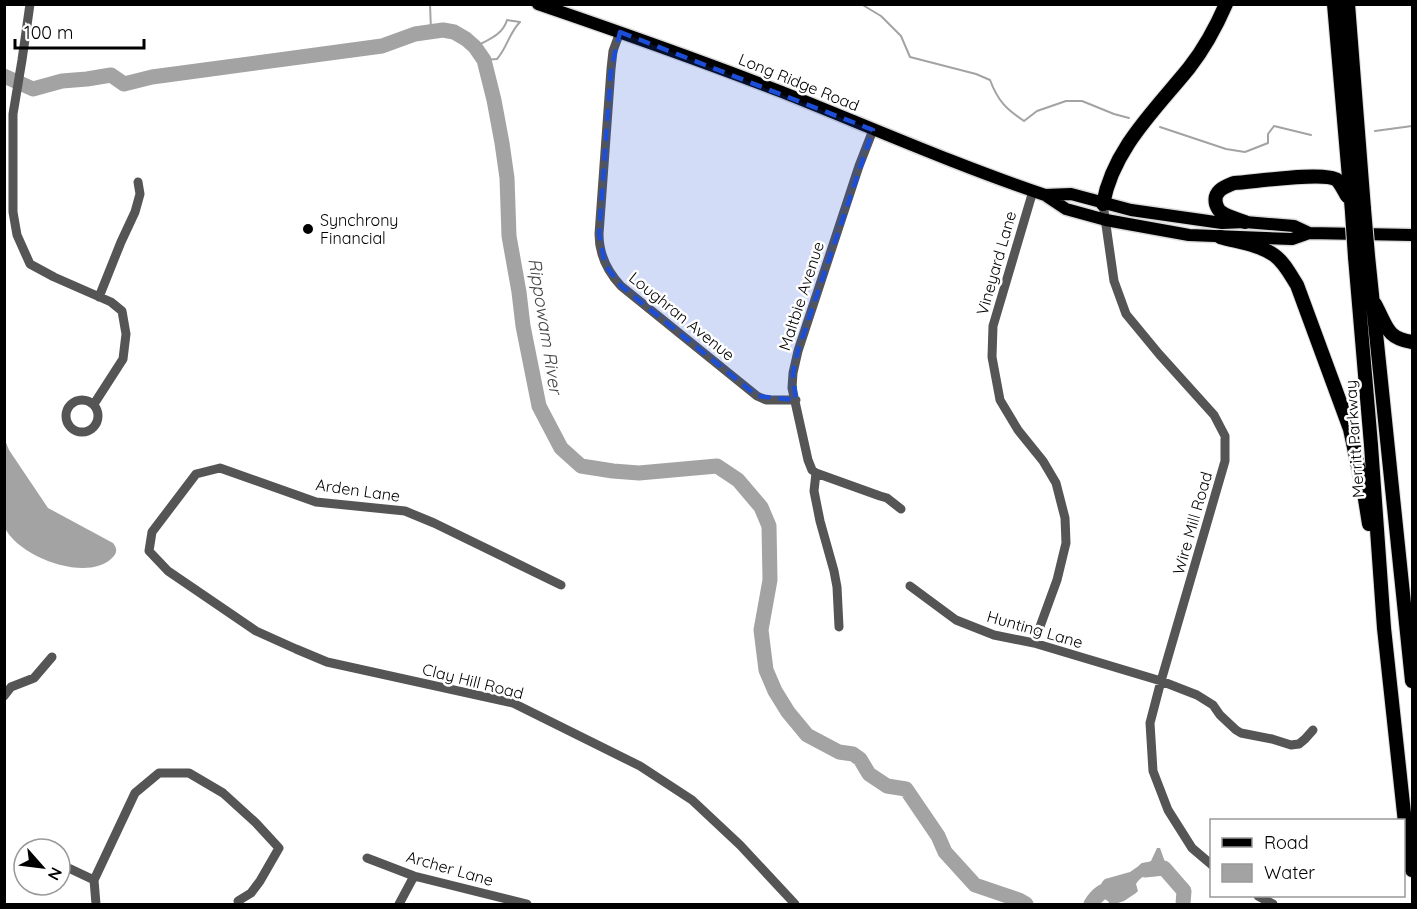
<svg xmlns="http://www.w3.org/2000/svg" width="1417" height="909" font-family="Quicksand,sans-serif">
<rect width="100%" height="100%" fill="#fff"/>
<path fill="#a3a3a3" d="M5,440l4,10 39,58 65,35c5,6 4,11 -2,16 -25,23 -92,-2 -106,-31 -2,-5 -1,-16 -1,-23 0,-21 0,-43 1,-65z
M1157,848h3l5,14 -3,13c-11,-2 -20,-1 -26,9l2,7 -2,2 -12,8 -6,2 -10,1 1,-2 -11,-8 4,-12 3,-3 25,-7 10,-7 11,-4z"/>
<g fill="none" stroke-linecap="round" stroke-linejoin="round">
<path stroke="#a3a3a3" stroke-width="2" d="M430,4l1,27
M861,4l20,12 20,20 9,21 66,17 14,6c8,21 16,29 34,41l13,-10 29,-10h16l32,13 15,4
M475,47c12,-7 28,-12 32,-27l13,2
M484,60l13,-1c10,-11 12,-26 23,-37
M1160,127l66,22 19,3 23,-9v-9l6,-8 37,9
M1375,131l37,-5"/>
<path stroke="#a3a3a3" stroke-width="15" d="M4,76l29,13 29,-8 25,-2 24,-4 13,9 28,-7 230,-31 33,-12 28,-4 11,2 12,7 9,8 9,13 10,40 8,43 5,35 2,58 10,56 4,34 16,80 22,42 20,18 32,5 26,2 78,-7 21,14 23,27 8,19 1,54 -9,50 5,40 9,21 13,21 19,23 32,17 14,2 7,5 9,15 18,12 19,3 32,47 7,16 30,33 44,15 7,4
M1145,870l19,-2 20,23 -1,13
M1091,904c7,-11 13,-14 26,-18"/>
<g stroke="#dbdbdb" stroke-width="15">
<path id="major" d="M538,4c82,28 164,57 244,88 88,35 174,73 263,103l21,14 40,11 83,15 103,4 17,-6 103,2
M1045,195l26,-1 60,16 91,13 23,-1 49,4 15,7"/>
</g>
<g stroke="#dbdbdb" stroke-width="16">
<path id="highway" d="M1334,4l18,208
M1348,4l16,205
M1103,204c10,-55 52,-94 86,-136 15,-19 27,-41 37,-64
M1245,222c-8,-3 -18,-5 -24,-10 -3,-2 -4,-5 -5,-8 -3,-13 8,-17 18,-21 19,-1 90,-12 103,-3 4,4 7,11 10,16
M1220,237c17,5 38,7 54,18 10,7 16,19 23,30l53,144 15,70 4,25
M1368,256l44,425
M1355,257l16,188 13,183 22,204 6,38
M1375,304c12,22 11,34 37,38"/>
</g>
<path stroke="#555" stroke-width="9" d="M30,4l-8,56 -9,54v98l4,23 13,29 24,13 57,25 11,9 4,23 -3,25 -29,45
M620,32l-7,19 -2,18 -12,165c0,21 8,37 22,52l136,110 9,4h30
M873,130l-14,36 -61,185 -5,22 -1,15 16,72 4,10 4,3 64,23 7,2 14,11
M1033,191l-40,135 -1,31 8,43 18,30 25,31 13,22 9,35 1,25 -9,37 -23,63
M1103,204l11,77 12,33 33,40 55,61 11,21v25l-64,220 -11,42 3,48 15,39 24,38 20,17
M99,297l22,-55 14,-30 5,-18 -2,-12
M66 416a16 16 0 1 1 32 0a16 16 0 1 1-32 0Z
M816,473l-2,18 6,30 14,50 3,16 2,40
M561,585l-127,-62 -29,-12 -89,-9 -96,-34 -24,6 -44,58 -3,19 19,20 88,60 40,18 31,13 186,41 127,63 52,34 48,45 55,59
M910,586l46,34 38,15 40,8 127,38 36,14 16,10 7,10 16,15 5,3 31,6 19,6 8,-1 6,-5 8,-9
M4,696l7,-9 23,-9 18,-21
M28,848l1,1
M367,858l47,18 113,28
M60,864l34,16
M1258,896l15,8
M96,904l-2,-24 41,-87 24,-20h30l34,20 33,30 23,25 -19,33 -9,12 -13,8
M399,904l15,-28"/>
<use href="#major" stroke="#000" stroke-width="12"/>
<use href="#highway" stroke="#000" stroke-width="14"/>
<g stroke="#dbdbdb" stroke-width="16" stroke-linecap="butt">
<path id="highway-bridge" d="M1364,209l4,47
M1352,212l3,45"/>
</g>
<use href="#highway-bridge" stroke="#000" stroke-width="14"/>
</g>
<path fill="#1d4ed8" fill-opacity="0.2" stroke="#1d4ed8" stroke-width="4.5" stroke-dasharray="12 8" stroke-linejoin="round" d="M620,32l253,98 -75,221 -5,22 3,27 -39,-4 -136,-110 -16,-21 -6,-31 12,-165z"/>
<circle fill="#000" stroke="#fff" stroke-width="2" cx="308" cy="229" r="6"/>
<g text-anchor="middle" stroke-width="5" stroke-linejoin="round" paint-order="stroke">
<g font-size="16" fill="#000" stroke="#fff">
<text transform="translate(799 82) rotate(22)" y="6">Long Ridge Road</text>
<text transform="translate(996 263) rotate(-74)" y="6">Vineyard Lane</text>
<text transform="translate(801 296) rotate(-72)" y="6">Maltbie Avenue</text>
<text transform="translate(682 316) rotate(39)" y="6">Loughran Avenue</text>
<text transform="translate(1354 439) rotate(-94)" y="6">Merritt Parkway</text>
<text transform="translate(358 490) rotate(8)" y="6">Arden Lane</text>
<text transform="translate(1192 523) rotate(-74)" y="6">Wire Mill Road</text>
<text transform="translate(1035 629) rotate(16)" y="6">Hunting Lane</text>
<text transform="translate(473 681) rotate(14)" y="6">Clay Hill Road</text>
<text transform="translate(450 868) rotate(16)" y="6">Archer Lane</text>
</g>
<g font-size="16" fill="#000" stroke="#fff" text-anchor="start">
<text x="320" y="226">Synchrony<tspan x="320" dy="18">Financial</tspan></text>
</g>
<g font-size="18" font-style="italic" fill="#444" stroke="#fff">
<text transform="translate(545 326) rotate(81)" y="6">Rippowam River</text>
</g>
</g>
<rect width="1417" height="909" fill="none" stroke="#000000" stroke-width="12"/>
<rect x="1210" y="819" width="195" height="78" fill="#ffffff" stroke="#999999" stroke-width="1.5"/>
<rect x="1222" y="838" width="30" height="9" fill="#000000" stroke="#999999" stroke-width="1.5"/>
<text x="1264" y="849" font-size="18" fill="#000000">Road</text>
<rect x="1222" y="864" width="30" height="18" fill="#a3a3a3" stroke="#999999" stroke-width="1.5"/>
<text x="1264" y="879" font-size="18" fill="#000000">Water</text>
<g transform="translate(42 867) rotate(118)"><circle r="28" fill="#ffffff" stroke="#999999" stroke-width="1.5"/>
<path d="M0-4.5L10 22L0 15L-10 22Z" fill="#000000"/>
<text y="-9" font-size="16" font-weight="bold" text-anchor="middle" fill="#000000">N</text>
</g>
<path d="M15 39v9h129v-9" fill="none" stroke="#000000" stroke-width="3"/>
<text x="24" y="39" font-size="18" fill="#000000" stroke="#ffffff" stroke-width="4.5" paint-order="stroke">100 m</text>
</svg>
